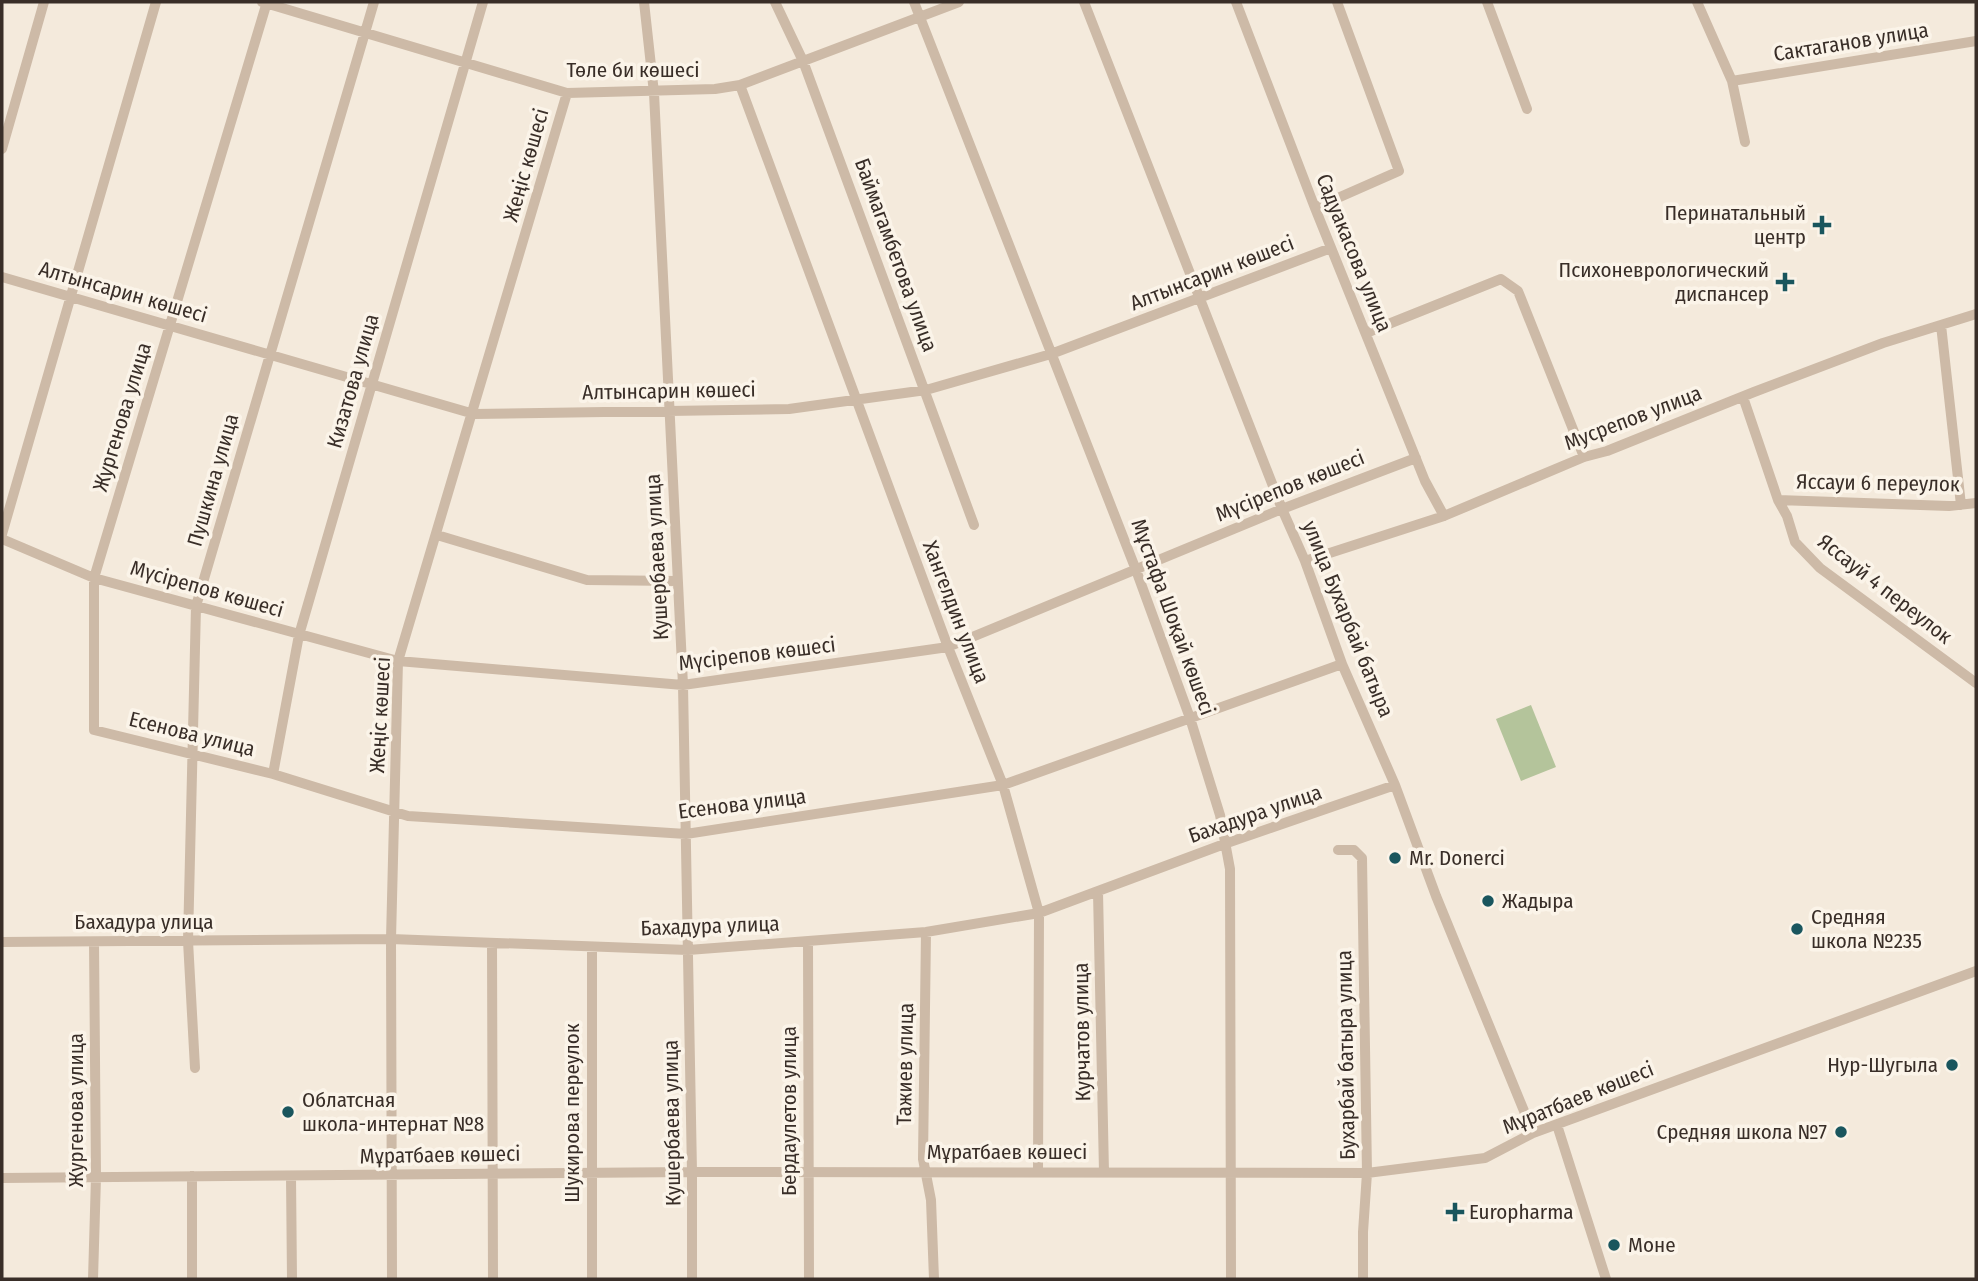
<svg xmlns="http://www.w3.org/2000/svg" width="1978" height="1281" font-family="'Fira Sans Condensed',sans-serif">
<rect width="100%" height="100%" fill="#f4eadc"/>
<path fill="#b4c49b" d="M1531,705l25,62 -35,14 -25,-62z"/>
<g fill="none" stroke-linecap="round" stroke-linejoin="round">
<path stroke="#cdbaa7" stroke-width="10" d="M262,2l305,91 148,-4 25,-4 219,-83
M267,2l-173,576v152l179,44 135,42 278,18 317,-49 339,-121
M644,2l10,91 29,592 9,487v107
M775,2l28,59 171,464
M914,2l222,568 54,148 30,97 10,54 1,410
M1084,2l198,507 23,52 37,103 53,121 41,111 97,237
M1236,2l79,206 110,273 19,35
M1487,2l40,107
M1697,2l35,79 13,61
M1732,81l244,-40
M740,85l208,562 55,138 36,128 -1,259
M2,149l42,-147
M1315,208l84,-37 -62,-169
M2,277l472,137 315,-5 137,-19 125,-36 280,-106
M1941,325l20,180
M1366,333l135,-54 17,12 66,166
M1743,397l35,103 9,16 8,26 25,26 156,115
M1778,500l171,6 27,-3
M2,534l154,-532
M437,535l150,45 90,1
M2,539l92,39 304,83 285,24 265,-38 334,-138 134,-51
M1305,561l139,-45 140,-59 23,-6 147,-59 129,-49 93,-29
M273,774l26,-139 184,-633
M1338,850h16l8,8 5,315 -4,59v47
M1098,892l6,280
M926,932l-3,227 8,41 3,79
M2,942l389,-3 297,11 238,-18 113,-19 188,-70 168,-58
M808,942l1,337
M492,943l1,336
M195,1068l-7,-127 8,-335 178,-604
M1557,1125l49,154
M291,1176l1,103
M2,1178l690,-6 675,1 118,-15 48,-25 443,-162
M93,1279l3,-102 -2,-235
M192,1279v-103
M392,1279l-1,-340 7,-278 169,-568
M592,1279v-332"/>
</g>
<g fill="#1a565e" stroke="#fbf4e9" stroke-width="2.5">
<path d="M1818.5 214.5h7v7h7v7h-7v7h-7v-7h-7v-7h7z"/>
<path d="M1781.5 271.5h7v7h7v7h-7v7h-7v-7h-7v-7h7z"/>
<circle cx="1395" cy="858" r="7"/>
<circle cx="1488" cy="901" r="7"/>
<circle cx="1797" cy="929" r="7"/>
<circle cx="1952" cy="1065" r="7"/>
<circle cx="288" cy="1112" r="7"/>
<circle cx="1841" cy="1132" r="7"/>
<path d="M1451.5 1201.5h7v7h7v7h-7v7h-7v-7h-7v-7h7z"/>
<circle cx="1614" cy="1245" r="7"/>
</g>
<g text-anchor="middle" stroke-width="7" stroke-linejoin="round" paint-order="stroke">
<g font-size="21" fill="#392e28" stroke="#fbf4e9">
<text transform="translate(1851 42) rotate(-9)" y="7">Сактаганов улица</text>
<text x="633" y="77">Төле би көшесі</text>
<text transform="translate(526 165) rotate(-74)" y="7">Жеңіс көшесі</text>
<text transform="translate(1354 253) rotate(68)" y="7">Садуакасова улица</text>
<text transform="translate(896 255) rotate(70)" y="7">Баймагамбетова улица</text>
<text transform="translate(1212 273) rotate(-21)" y="7">Алтынсарин көшесі</text>
<text transform="translate(123 292) rotate(16)" y="7">Алтынсарин көшесі</text>
<text transform="translate(353 381) rotate(-74)" y="7">Кизатова улица</text>
<text transform="translate(669 391) rotate(-1)" y="7">Алтынсарин көшесі</text>
<text transform="translate(122 417) rotate(-73)" y="7">Жургенова улица</text>
<text transform="translate(1633 418) rotate(-21)" y="7">Мусрепов улица</text>
<text transform="translate(213 480) rotate(-74)" y="7">Пушкина улица</text>
<text transform="translate(1878 483) rotate(1)" y="7">Яссауи 6 переулок</text>
<text transform="translate(1290 486) rotate(-22)" y="7">Мүсірепов көшесі</text>
<text transform="translate(657 557) rotate(-93)" y="7">Кушербаева улица</text>
<text transform="translate(207 589) rotate(16)" y="7">Мүсірепов көшесі</text>
<text transform="translate(1885 589) rotate(38)" y="7">Яссауй 4 переулок</text>
<text transform="translate(956 612) rotate(69)" y="7">Хангелдин улица</text>
<text transform="translate(1173 617) rotate(70)" y="7">Мұстафа Шоқай көшесі</text>
<text transform="translate(1348 619) rotate(68)" y="7">улица Бухарбай батыра</text>
<text transform="translate(757 654) rotate(-7)" y="7">Мүсірепов көшесі</text>
<text transform="translate(380 715) rotate(-87)" y="7">Жеңіс көшесі</text>
<text transform="translate(192 734) rotate(14)" y="7">Есенова улица</text>
<text transform="translate(742 804) rotate(-7)" y="7">Есенова улица</text>
<text transform="translate(1255 814) rotate(-19)" y="7">Бахадура улица</text>
<text x="144" y="929">Бахадура улица</text>
<text transform="translate(710 926) rotate(-2)" y="7">Бахадура улица</text>
<text transform="translate(1082 1032) rotate(-91)" y="7">Курчатов улица</text>
<text transform="translate(1346 1055) rotate(-91)" y="7">Бухарбай батыра улица</text>
<text transform="translate(905 1064) rotate(-89)" y="7">Тажиев улица</text>
<text transform="translate(1578 1098) rotate(-22)" y="7">Мұратбаев көшесі</text>
<text transform="translate(76 1110) rotate(-90)" y="7">Жургенова улица</text>
<text transform="translate(789 1111) rotate(-90)" y="7">Бердаулетов улица</text>
<text transform="translate(572 1113) rotate(-90)" y="7">Шукирова переулок</text>
<text transform="translate(672 1123) rotate(-91)" y="7">Кушербаева улица</text>
<text x="1007" y="1159">Мұратбаев көшесі</text>
<text transform="translate(440 1155) rotate(-1)" y="7">Мұратбаев көшесі</text>
</g>
<g font-size="21" fill="#392e28" stroke="#fbf4e9" text-anchor="start">
<text x="1806" y="220" text-anchor="end">Перинатальный<tspan x="1806" dy="24">центр</tspan></text>
<text x="1769" y="277" text-anchor="end">Психоневрологический<tspan x="1769" dy="24">диспансер</tspan></text>
<text x="1409" y="865">Mr. Donerci</text>
<text x="1502" y="908">Жадыра</text>
<text x="1811" y="924">Средняя<tspan x="1811" dy="24">школа №235</tspan></text>
<text x="1938" y="1072" text-anchor="end">Нур-Шугыла</text>
<text x="302" y="1107">Облатсная<tspan x="302" dy="24">школа-интернат №8</tspan></text>
<text x="1827" y="1139" text-anchor="end">Средняя школа №7</text>
<text x="1469" y="1219">Europharma</text>
<text x="1628" y="1252">Моне</text>
</g>
</g>
<rect width="1978" height="1281" fill="none" stroke="#392e28" stroke-width="7"/>
</svg>
